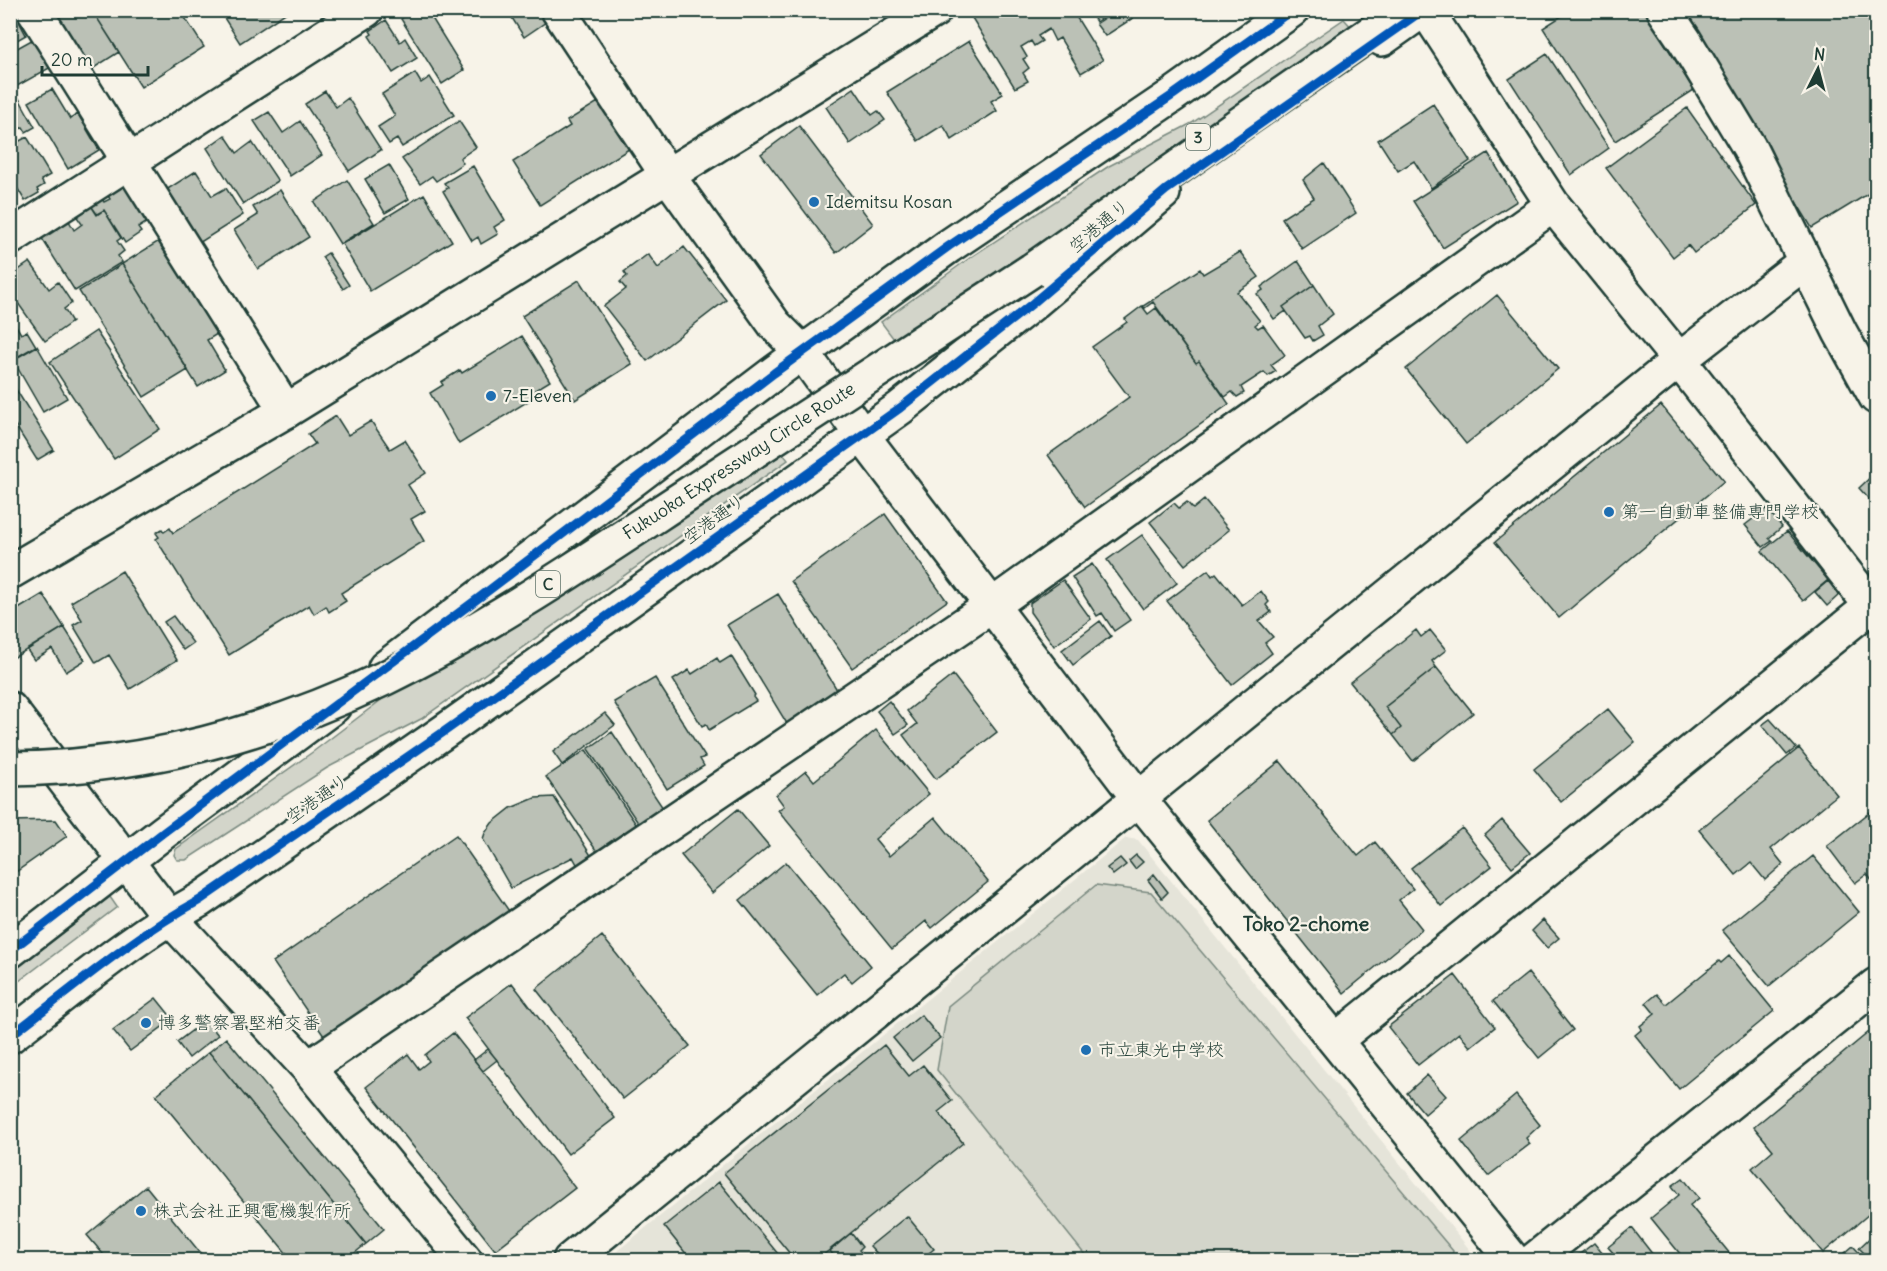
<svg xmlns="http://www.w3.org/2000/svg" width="1887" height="1271" font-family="Delius,'Klee One',sans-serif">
<rect width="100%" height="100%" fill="#f7f3e8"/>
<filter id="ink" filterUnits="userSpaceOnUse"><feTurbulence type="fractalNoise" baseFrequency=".0167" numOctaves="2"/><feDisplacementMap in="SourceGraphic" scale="12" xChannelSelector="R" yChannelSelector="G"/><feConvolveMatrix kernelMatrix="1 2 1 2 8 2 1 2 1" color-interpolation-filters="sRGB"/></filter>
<g filter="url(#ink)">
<path fill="#e5e4d9" d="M1126,838l12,2 340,420h-872z"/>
<path fill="#d3d5ca" stroke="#79897f" stroke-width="1.5" d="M1344,19l9,10 -447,326 -25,-33 90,-65 138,-91 83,-43z
M764,429l24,31 -367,259 -94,49 -141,92h-9l-3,-5 2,-6 138,-98 208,-158z
M1096,885l55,7 302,359 -2,9h-362l-152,-190 11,-64z
M110,897l7,10 -106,80v-14z"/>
<path fill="#bbc1b6" stroke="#1f3d34" stroke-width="1.5" d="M10,10h3l13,25 -16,9z
M49,10h43l27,42 -30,19z
M92,10h88l24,37 -63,40z
M219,10h71l-50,33z
M414,10h13l37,60 -22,14 -41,-65z
M507,10h31l8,12 -22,15z
M974,10h98l31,50 -22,13 -21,-35 -5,3 -6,-12 -11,7 4,5 -8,5 -3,-5 -10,6 6,10 -4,2 6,9 -6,5 5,8 -13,7 -46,-75z
M1089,10h24l-17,12z
M1117,10h12l4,8 -28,18 -9,-12z
M1571,10h73l50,80 -79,51 -72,-113z
M1679,10h197v179l-64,39z
M386,20l14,22 5,-4 12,20 -24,15 -24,-37 3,-2 -2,-3z
M37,37l16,29 -43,24v-38z
M969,41l34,53 -12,7 6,10 -45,29 -9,-15 -25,16 -31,-49z
M1547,54l62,94 -38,27 -62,-96z
M415,73l6,10 9,-6 24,38 -52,32 -5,-8 -8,5 -11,-17 17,-11 -13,-22z
M854,88l18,27 6,-4 7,9 -35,24 -24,-37z
M52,89l18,30 8,-5 21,36 -31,19 -39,-67z
M325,91l11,16 12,-9 33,52 -32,21 -44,-67z
M16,93l19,34 -9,5 -3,-5 -13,8v-39z
M598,102l31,47 -89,56 -27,-43 57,-36 -3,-5z
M1433,104l37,57 -39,27 -17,-27 -16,10 -20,-31z
M1687,108l69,97 -62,48 -6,-8 -15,12 -67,-89z
M269,112l14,21 17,-12 22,34 -32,21 -36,-55z
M459,121l17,26 -16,11 3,5 -27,18 -4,-5 -12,8 -18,-25z
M799,126l74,98 -37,29 -75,-99z
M225,135l12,18 15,-11 26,39 -35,23 -36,-56z
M27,137l23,38 -9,5 3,5 -7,4 2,4 -14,8 -15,-25v-30z
M1488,153l29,48 -74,47 -30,-47z
M1324,163l32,50 -54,36 -20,-31 32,-20 -11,-18z
M389,165l20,34 -24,14 -20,-34z
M473,166l32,54 -11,7 4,7 -17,10 -3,-7 -6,4 -29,-50 5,-3 -4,-5z
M196,171l16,25 14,-8 17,27 -44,28 -33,-53z
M347,180l27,43 -34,21 -26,-42z
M129,181l23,38 -14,9 3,4 -16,11 -21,-33 -7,4 -7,-10 11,-7 3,5 6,-3 -3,-5z
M280,190l29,47 -51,32 -24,-39 24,-15 -5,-8z
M424,194l28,47 -82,50 -28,-47z
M90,204l7,11 7,-5 17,28 -4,3 7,10 -6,5 4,6 -47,29 -34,-54 27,-18 6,11 8,-6 -7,-10z
M164,238l58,93 -15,9 18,30 -27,17 -76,-123z
M684,247l42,53 -79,61 -43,-55 22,-17 -6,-7 7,-6 -3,-4 24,-18 10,14z
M1240,252l19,25 -22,15 23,29 -5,4 3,3 5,-3 22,30 -14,10 5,6 -8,5 -4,-4 -23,15 3,6 -7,4 -5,-5 -7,5 -26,-36 -3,2 -43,-61 -8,6 -2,-2 57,-37 3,5z
M328,253l21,32 -6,4 -21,-32z
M1298,261l16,24 -31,22 3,4 -12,8 -17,-25 6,-4 -2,-3z
M30,262l19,27 9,-7 14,21 -8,6 8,13 -27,19 -35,-49v-16z
M122,264l66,106 -44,27 -65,-106z
M579,280l53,84 -57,36 -53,-84z
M1314,285l19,29 -15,12 5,9 -10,6 -3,-5 -5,2 -22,-31z
M1497,295l61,74 -92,75 -60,-75z
M1142,306l6,8 8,-6 40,55 3,-2 30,43 -144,103 -37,-52 81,-58 -37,-50 35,-25 -2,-3z
M10,308l7,11 -7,4z
M14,322l7,12 6,-3 9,15 -26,15v-37z
M96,331l64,98 -46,30 -64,-97z
M522,336l28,45 -15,9 3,5 -79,49 -29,-51 13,-8 -2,-3 19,-12 2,3z
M37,346l30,52 -24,14 -30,-52z
M10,380l44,70 -17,10 -27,-43z
M1661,405l63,76 -165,137 -64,-76z
M336,416l12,19 23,-14 19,28 15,-9 21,33 -18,12 17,26 -14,8 13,22 -83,52 5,8 -17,11 -3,-6 -12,8 -5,-9 -80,50 -73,-116 3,-2 -3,-4 6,-4 2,3 6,-4 3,5 142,-89 -7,-10z
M1876,472v35l-17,-19z
M1204,500l25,30 -44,35 -35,-43 24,-19 5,5 8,-6 6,7z
M1767,508l15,19 -13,11 3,3 -9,6 -18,-22z
M885,514l62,87 -95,67 -61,-87z
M1787,531l41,49 -25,21 -41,-50z
M1142,535l35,48 -34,26 -36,-49z
M1092,564l38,56 -16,11 -12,-18 -5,3 -25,-39z
M1208,570l4,6 4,-3 26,32 19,-14 8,11 -3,3 5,7 -12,9 14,16 -8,6 7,10 -40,32 -65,-84z
M122,571l55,89 -47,29 -21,-34 -13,8 -23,-38 9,-5 -11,-18z
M1063,580l28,39 -37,27 -24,-34v-9z
M1828,581l11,14 -12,11 -12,-14z
M43,594l21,33 -54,33v-46z
M778,594l66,107 -52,31 -65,-107z
M173,616l20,27 -10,7 -19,-28z
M1100,621l11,15 -38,29 -11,-15z
M64,627l21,33 -19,12 -14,-23 -18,11 -7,-10z
M1416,630l5,7 9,-7 16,20 -14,11 4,6 -51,40 16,21 -8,7 -43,-53z
M731,656l24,39 -2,2 3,4 -47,29 -3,-6 -4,2 -29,-46 16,-10 3,4 25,-16 3,5z
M1436,667l37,46 -60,48 -20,-26 8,-7 -16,-21z
M953,675l44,57 -61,47 -33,-44 14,-11 -10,-13z
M655,678l50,79 -5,2 4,7 -37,23 -53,-87z
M889,701l19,24 -13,9 -18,-23z
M1608,709l27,33 -74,60 -27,-33z
M605,713l10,12 -53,40 -9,-13z
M1770,719l26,29 -9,7 -25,-30z
M876,730l53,64 -54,45 14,17 46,-39 53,65 -56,46 -6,-7 -34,28 -114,-139 6,-4 -8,-11 30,-24 8,10z
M612,732l55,82 -24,16 -55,-81z
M1799,748l38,47 -66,54 12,15 -18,16 -14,-17 -15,12 -37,-45z
M586,750l54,80 -40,26 -54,-79z
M1280,761l78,95 17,-14 38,47 -14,11 23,29 -78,64 -137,-173z
M554,797l38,60 -14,9 -5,-9 -62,31 -28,-49 2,-6 7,-10 19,-15 24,-10z
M738,809l31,37 -57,47 -31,-38z
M1870,812l6,8v63l-1,2 -8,-11 -12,9 -28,-37z
M56,820l11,16 -57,40v-55z
M1502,820l28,33 -18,14 -27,-32z
M1462,828l30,38 -51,40 -30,-38z
M456,835l53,76 -183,128 -53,-77z
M1136,855l7,7 -8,7 -6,-8z
M1813,856l46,56 -90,74 -47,-56z
M1120,858l6,7 -13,10 -6,-7z
M786,862l85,104 -19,16 -8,-9 -27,22 -77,-95z
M1154,874l14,18 -6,6 -14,-18z
M1543,920l16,18 -12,10 -15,-17z
M602,936l88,110 -67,53 -87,-110z
M1729,956l45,55 -95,78 -44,-54 7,-6 -2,-3 15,-12 -9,-11 11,-9 9,10 53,-43 2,2z
M1528,973l45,57 -34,28 -46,-57z
M1455,975l40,52 -25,20 -11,-14 -41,32 -30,-38z
M512,983l103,135 -47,36 -103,-136z
M156,998l17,21 -43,32 -17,-21z
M921,1015l19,23 -28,23 -19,-23z
M206,1020l12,15 -29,23 -12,-16z
M1875,1027l1,181 -53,45 -71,-85 21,-18 -19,-23z
M453,1033l122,155 -80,62 -129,-163 42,-33 11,15 10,-8 -4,-6z
M226,1038l158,191 -18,15 -157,-192z
M884,1045l25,31 14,-11 29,36 -14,11 25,31 -146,117h-22l-71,-87z
M488,1049l9,11 -14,11 -9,-11z
M209,1052l157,192 -20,16h-54l-136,-165z
M1427,1075l19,21 -21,18 -18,-21z
M1516,1095l24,30 -14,13 4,6 -42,32 -27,-35z
M1683,1178l16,20 -9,7 45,55h-50l-34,-42 28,-23 -7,-9z
M719,1182l64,78h-92l-27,-34z
M146,1186l60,74h-98l-21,-25z
M907,1216l27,33 -14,11h-37l-13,-14z
M1632,1228l25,32h-51l8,-6 -6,-7z
M1876,1232v28h-5l-12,-12z
M851,1233l11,14 -3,3 9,10h-31l-7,-9z
M1594,1243l13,16 -35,1z
M1853,1246l13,14h-29z"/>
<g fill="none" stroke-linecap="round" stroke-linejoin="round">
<g stroke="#1f3d34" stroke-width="38">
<path id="minor" d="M34,10l252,401
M558,10l110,166 107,149 27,27 59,82 278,365 374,461
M1426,10l127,195 126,155 197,252
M1664,10l21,31 64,106 91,185 36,65
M10,238l356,-228
M10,709l159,208 139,151 157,192
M1336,1040l540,-438
M308,1068l685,-463 560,-400
M570,1260l1109,-900 126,-98
M1534,1260l342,-275"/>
</g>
<g stroke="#1f3d34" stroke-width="38">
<path id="tertiary" d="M1382,39l41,-29
M10,572l276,-161 649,-401
M385,668l389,-295 175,-127 224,-151 119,-85
M10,951l154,-119 170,-126
M10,1036c62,-47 122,-99 190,-136l245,-169 455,-323 133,-105 130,-110"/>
</g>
<g stroke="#1f3d34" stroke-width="38">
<path id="motorway" d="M1032,270l219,-154 153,-106"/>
</g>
<use href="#minor" stroke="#f7f3e8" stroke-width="33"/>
<use href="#tertiary" stroke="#f7f3e8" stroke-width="33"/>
<use href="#motorway" stroke="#f7f3e8" stroke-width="33"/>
<g stroke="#1f3d34" stroke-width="38" stroke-linecap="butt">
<path id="motorway-bridge" d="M10,769c131,-1 257,-35 375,-91 103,-50 206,-120 302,-183 115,-75 230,-150 345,-225"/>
</g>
<use href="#motorway-bridge" stroke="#f7f3e8" stroke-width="33"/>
<g stroke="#f7f3e8" stroke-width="13">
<path id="cycleway" d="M10,951l154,-119 316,-235 294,-224 175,-127 224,-151 119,-85
M10,1036c62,-47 122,-99 190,-136l245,-169 455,-323 133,-105 133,-113 257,-180"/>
</g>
<use href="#cycleway" stroke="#0057b8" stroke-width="9"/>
</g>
</g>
<g fill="#1f6fb2" stroke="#f7f3e8" stroke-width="2">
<circle cx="814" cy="202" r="6"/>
<circle cx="491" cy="396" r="6"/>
<circle cx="1609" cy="512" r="6"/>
<circle cx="146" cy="1023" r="6"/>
<circle cx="1086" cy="1050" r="6"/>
<circle cx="141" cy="1211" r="6"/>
</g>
<g text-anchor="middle" stroke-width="4.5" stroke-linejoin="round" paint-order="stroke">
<g fill="#f7f3e8" stroke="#60746a" stroke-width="1.5">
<rect x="1186" y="124" width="24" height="26" rx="4.5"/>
<rect x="536" y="571" width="24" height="26" rx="4.5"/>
</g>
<g font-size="16" font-weight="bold" fill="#1f3d34">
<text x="1198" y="143">3</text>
<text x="548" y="590">C</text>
</g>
<g font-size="18" fill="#1f3d34" stroke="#f7f3e8" text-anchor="start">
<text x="826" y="208">Idemitsu Kosan</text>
<text x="503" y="402">7-Eleven</text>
<text x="1621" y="518">第一自動車整備専門学校</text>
<text x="158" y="1029">博多警察署堅粕交番</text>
<text x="1098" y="1056">市立東光中学校</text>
<text x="153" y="1217">株式会社正興電機製作所</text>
</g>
<g font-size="18" fill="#1f3d34" stroke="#f7f3e8">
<text transform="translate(1099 226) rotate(-40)" y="6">空港通り</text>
<text transform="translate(739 461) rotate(-33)" y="6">Fukuoka Expressway Circle Route</text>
<text transform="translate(714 519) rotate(-36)" y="6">空港通り</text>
<text transform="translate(317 799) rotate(-35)" y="6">空港通り</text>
</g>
<g font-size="20" font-weight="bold" fill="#1f3d34" stroke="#f7f3e8">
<text x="1306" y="931">Toko 2-chome</text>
</g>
</g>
<rect width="1887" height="1271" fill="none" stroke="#f7f3e8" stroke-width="36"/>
<rect x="18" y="18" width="1851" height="1235" fill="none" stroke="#1f3d34" stroke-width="2" filter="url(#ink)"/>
<g transform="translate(1818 69) rotate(6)" stroke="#f7f3e8" stroke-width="4.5" paint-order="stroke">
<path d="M0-4.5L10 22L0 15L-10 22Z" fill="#1f3d34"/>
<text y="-9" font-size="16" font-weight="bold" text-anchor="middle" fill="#1f3d34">N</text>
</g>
<path d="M42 66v9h106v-9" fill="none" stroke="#1f3d34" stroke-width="3"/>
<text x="51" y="66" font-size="18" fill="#1f3d34" stroke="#f7f3e8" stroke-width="4.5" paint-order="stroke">20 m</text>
</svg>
